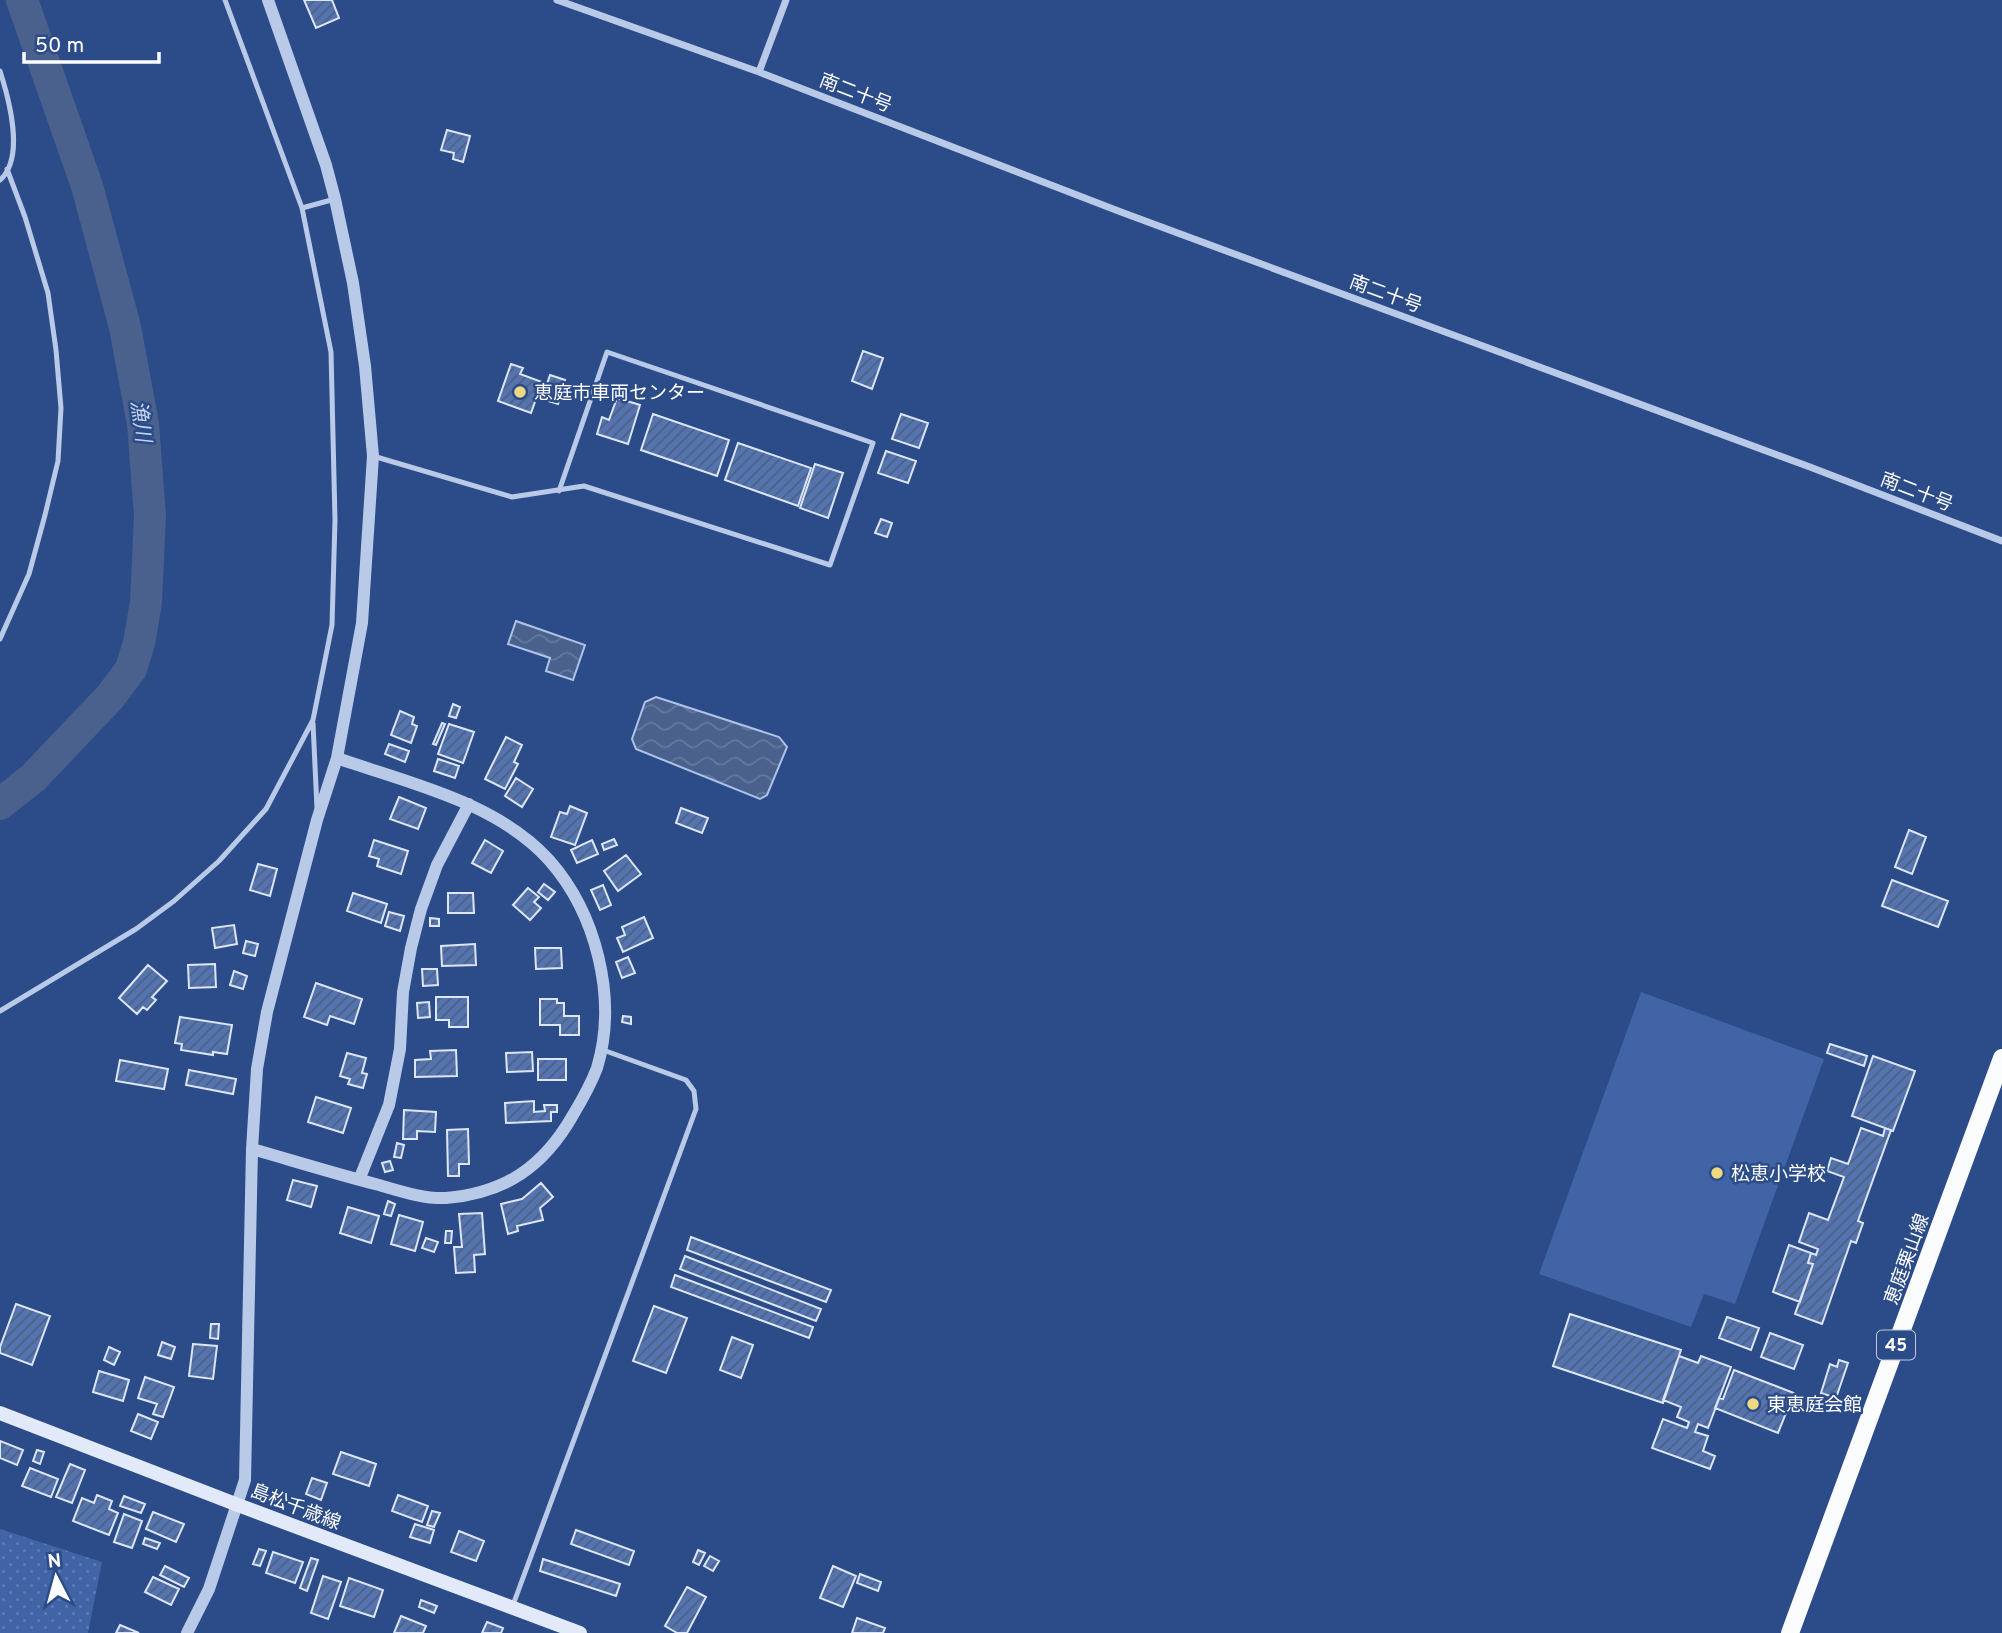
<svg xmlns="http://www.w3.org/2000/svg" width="2002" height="1633" font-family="Overpass,'Noto Sans JP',sans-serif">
<defs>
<pattern id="park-dots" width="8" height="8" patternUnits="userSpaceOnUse" patternTransform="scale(1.75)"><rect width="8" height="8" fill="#4064a5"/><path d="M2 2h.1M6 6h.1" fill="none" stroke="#5d7bb2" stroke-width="1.8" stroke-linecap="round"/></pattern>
<pattern id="water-waves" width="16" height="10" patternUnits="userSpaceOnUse" patternTransform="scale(1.75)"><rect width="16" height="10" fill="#4a618d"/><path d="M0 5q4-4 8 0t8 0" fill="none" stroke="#65799e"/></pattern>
<pattern id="building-hatch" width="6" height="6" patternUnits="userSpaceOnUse" patternTransform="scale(1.75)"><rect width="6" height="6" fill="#5374b0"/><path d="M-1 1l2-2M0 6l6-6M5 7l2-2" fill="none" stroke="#50607e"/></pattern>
</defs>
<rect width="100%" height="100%" fill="#2b4b89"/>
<path fill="#4064a5" d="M1641,992l183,67 -89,245 -31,-10 -13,33 -152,-53z"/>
<path fill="url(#park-dots)" d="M0,1529l102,33 -14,71h-88z"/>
<path fill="url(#water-waves)" stroke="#aec3e8" stroke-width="2" d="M516,621l69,24 -12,35 -27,-9 4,-13 -42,-14z
M656,697l123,40 8,10 -20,48 -7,4 -124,-50 -4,-10 13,-37z"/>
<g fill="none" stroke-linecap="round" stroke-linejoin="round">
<path stroke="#4a618d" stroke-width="32" d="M0,804l33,-26 77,-81 21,-28 8,-26 7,-41 4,-86 -7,-92 -18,-97 -38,-141 -65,-186"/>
</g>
<path fill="url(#building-hatch)" stroke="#dce6f7" stroke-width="2" d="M304,0h28l7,18 -23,10z
M447,130l23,6 -7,26 -10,-3 1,-6 -13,-3z
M863,351l20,7 -11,31 -20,-8z
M511,364l12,4 -3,6 22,8 -11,31 -33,-12z
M550,375l15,5 -7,24 -16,-5z
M617,398l23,7 -12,39 -31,-10 5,-17 7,3z
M653,414l76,26 -12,36 -76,-26z
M901,414l27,9 -9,25 -27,-9z
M738,443l73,25 -13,38 -73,-26z
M886,451l30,10 -8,22 -30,-10z
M815,464l28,9 -15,45 -28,-10z
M881,519l11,4 -5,14 -12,-4z
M453,704l7,3 -4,11 -7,-2z
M400,711l14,6 -2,7 5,2 -6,17 -20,-8z
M442,723l3,1 -9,21 -3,-1z
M449,724l25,8 -11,31 -25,-9z
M506,737l16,8 -8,17 4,2 -13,25 -20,-10z
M389,744l20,7 -4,11 -20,-8z
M438,759l21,7 -4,12 -21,-7z
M516,778l17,11 -11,18 -17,-11z
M399,797l27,11 -8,21 -28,-10z
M570,806l17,7 -12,32 -24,-8 9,-25 7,2z
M681,808l27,10 -6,15 -26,-10z
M1909,830l17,7 -14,37 -17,-7z
M614,839l3,6 -13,5 -2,-6z
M374,840l34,11 -7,23 -24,-8 2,-7 -10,-3z
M485,840l18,11 -12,22 -19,-10z
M592,840l6,14 -21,9 -6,-13z
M626,855l15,19 -23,17 -14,-20z
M258,864l19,5 -7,27 -20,-6z
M1892,880l56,21 -10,26 -56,-21z
M544,884l11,8 -7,8 -10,-8z
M603,885l8,20 -11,5 -9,-20z
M528,888l11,9 -5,5 7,6 -11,12 -17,-15z
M353,893l34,11 -6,19 -34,-12z
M448,893h25l1,20h-26z
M389,912l15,4 -4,15 -15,-5z
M644,917l9,21 -30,14 -6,-14 8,-3 -3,-8z
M430,918l9,1v7h-9z
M234,925l3,19 -22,4 -3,-20z
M246,941l12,3 -3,12 -12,-3z
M475,944l1,21 -34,1 -1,-20z
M535,948h26l1,20 -26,1z
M628,957l7,16 -13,5 -6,-16z
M215,964l1,23 -27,1 -1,-23z
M148,965l19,16 -15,16 4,3 -9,10 -4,-3 -6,7 -18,-16z
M422,969h15l1,16 -15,1z
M234,971l13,5 -4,13 -13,-4z
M316,983l46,16 -8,25 -24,-8 -3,9 -23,-8z
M436,997h32v30h-19v-7h-13z
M540,999h17v4h7v13h15v19h-19v-10h-20z
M429,1002l1,15 -12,1 -1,-15z
M623,1016l8,1v7l-9,-2z
M180,1017l52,8 -5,29 -14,-2v3l-32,-5 1,-6 -7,-1z
M1830,1044l37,12 -3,10 -37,-13z
M456,1050l1,26 -42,1v-17l16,-1 -1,-8z
M532,1052l1,19 -26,1 -1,-19z
M347,1053l19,5 -4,15 5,1 -4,14 -15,-4 2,-5 -10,-3z
M1873,1056l42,15 -22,60 -41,-15z
M538,1059h28v21h-28z
M120,1060l48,9 -4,20 -48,-8z
M189,1070l47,9 -3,15 -47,-9z
M316,1097l35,11 -8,25 -35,-11z
M534,1101v11l11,-1 -1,-6h13v7h-6v9l-45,2 -1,-20z
M404,1110l32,2 -1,20 -18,-1v8h-14z
M1861,1128l22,8 2,-8 6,2 -33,91 5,2 -7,20 -5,-2 -29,83 -27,-10 18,-50 -5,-1 3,-10 5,2 2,-6 -19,-7 10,-29 19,7 16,-43 -17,-6 4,-13 17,6z
M468,1129l1,35h-10v12h-11l-1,-46z
M397,1143l7,2 -3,13 -7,-1z
M390,1161l3,9 -8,2 -3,-9z
M293,1180l24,6 -6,21 -24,-7z
M541,1183l12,14 -13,11 3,12 -26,6 1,5 -10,3 -7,-30 21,-5z
M388,1201l7,3 -4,12 -7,-2z
M348,1207l31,9 -8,27 -31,-10z
M482,1213l3,41 -11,1 1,17 -19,1 -2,-26h8l-3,-33z
M399,1215l24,7 -8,29 -24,-7z
M446,1231h6l-1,12h-6z
M691,1237l140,53 -5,12 -139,-52z
M426,1238l12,4 -4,10 -12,-4z
M1789,1245l22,8 -3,10 5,1 -13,38 -27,-10z
M685,1256l136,53 -5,12 -136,-52z
M675,1275l138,52 -4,11 -138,-51z
M16,1304l34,12 -18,49 -32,-12v-6z
M654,1306l33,12 -21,55 -33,-12z
M1570,1314l111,36 -18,53 -110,-37z
M1727,1317l32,11 -8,22 -32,-12z
M211,1324h8l-1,15 -8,-1z
M1770,1333l33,12 -9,24 -33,-12z
M732,1337l21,8 -12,33 -21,-8z
M162,1342l13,5 -4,12 -13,-4z
M193,1344l24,2 -4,33 -24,-3z
M109,1347l11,5 -6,13 -10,-5z
M1679,1356l19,7 3,-7 30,11 -23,61 -10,-4 -3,8 13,4 -5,15 12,5 -5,13 -58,-21 11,-29 24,9 2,-6 -12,-5 4,-10 -18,-7z
M1839,1360l9,3 -12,35 -15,-5 9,-29 7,3z
M1734,1370l60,23 -16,40 -63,-25 4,-10 4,1z
M99,1371l30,9 -6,21 -30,-9z
M145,1377l29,10 -11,30 -10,-3 4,-10 -19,-6z
M138,1414l20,8 -7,17 -20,-8z
M0,1441l23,9 -6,15 -17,-7z
M37,1450l7,2 -4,12 -7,-3z
M341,1452l35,12 -7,22 -36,-12z
M70,1464l15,6 -13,33 -16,-6z
M30,1468l28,11 -7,18 -29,-11z
M312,1478l15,5 -6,17 -15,-6z
M97,1495l15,6 -3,8 9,4 -9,22 -36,-14 9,-23 12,5z
M398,1495l30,11 -6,16 -30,-11z
M124,1496l21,8 -4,9 -21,-7z
M432,1511l8,2 -6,14 -7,-2z
M153,1512l31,12 -8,18 -30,-13z
M124,1514l18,7 -10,27 -18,-6z
M415,1524l19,6 -4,13 -20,-6z
M576,1530l58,21 -5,14 -58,-21z
M459,1531l25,10 -8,20 -25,-9z
M145,1538l15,5 -3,6 -14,-5z
M259,1549l7,2 -6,15 -7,-2z
M698,1550l7,3 -6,12 -6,-3z
M273,1552l30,10 -8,21 -29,-10z
M710,1556l9,5 -6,10 -9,-5z
M311,1558l7,2 -11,31 -7,-3z
M543,1559l77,25 -4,12 -76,-25z
M165,1566l24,12 -5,9 -24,-12z
M833,1566l23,10 -13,31 -23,-9z
M860,1574l21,8 -3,9 -21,-8z
M323,1576l18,6 -13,37 -17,-6z
M153,1577l26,12 -8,16 -26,-13z
M349,1578l34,12 -9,27 -34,-11z
M687,1587l19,10 -19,36h-10l-12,-7z
M421,1600l16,6 -3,7 -15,-6z
M401,1616l25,10 -3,7h-29z
M857,1618l28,10 -2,5h-31z
M487,1622l16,6 -2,5h-19z
M120,1625l19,8h-23z"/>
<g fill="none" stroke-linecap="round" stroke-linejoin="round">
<path stroke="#b9cae8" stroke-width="5" d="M0,71c9,28 25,87 0,109
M302,208l33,-9
M373,456l139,41 72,-11 246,79 43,-122 -266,-91 -48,139
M0,639l29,-65 16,-59 13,-54 3,-53 -5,-58 -8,-57 -23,-76 -18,-48
M313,723l4,85
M0,1011l136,-82 38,-28 45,-40 47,-52 47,-89 19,-95 3,-105 -4,-168 -29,-144 -77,-208
M513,1605l183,-496 -2,-18 -8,-11 -83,-30"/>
<path stroke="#b9cae8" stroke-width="7" d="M557,0l202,72 362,140 689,255 192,74
M759,72l27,-72"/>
<path stroke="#b9cae8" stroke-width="12" d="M252,1149c42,12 84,25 127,36 21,6 45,14 67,13 60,-5 98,-32 127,-83 9,-15 18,-31 24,-47 21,-70 -1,-155 -48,-208 -52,-58 -141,-77 -212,-102
M359,1180l30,-75 11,-56 3,-57 8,-44 10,-39 16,-44 32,-61
M187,1633l22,-44 36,-109 7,-331 5,-80 10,-57 50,-192 20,-62 25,-135 11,-167 -8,-90 -12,-83 -18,-84 -9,-34 -58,-165"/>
<path stroke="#e2e9f8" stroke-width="14" d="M0,1413l238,92 342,128"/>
<path stroke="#fafcfe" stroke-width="18" d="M1790,1633l212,-575"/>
</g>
<g fill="#eed981" stroke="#2b4b89" stroke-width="2.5">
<circle cx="520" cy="392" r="7"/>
<circle cx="1717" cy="1173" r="7"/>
<circle cx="1753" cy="1404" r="7"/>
</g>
<g text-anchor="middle" stroke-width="5" stroke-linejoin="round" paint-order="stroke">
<rect fill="#2b4b89" stroke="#bfc9dc" stroke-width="2" x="1877" y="1330.5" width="38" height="29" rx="5"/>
<g font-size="18" font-weight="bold" fill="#fff">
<text x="1896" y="1351">45</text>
</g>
<g font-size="19" fill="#fff" stroke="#2b4b89">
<text transform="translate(856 92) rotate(21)" y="7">南二十号</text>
<text transform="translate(1386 293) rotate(20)" y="7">南二十号</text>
<text transform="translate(1917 491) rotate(21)" y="7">南二十号</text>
<text transform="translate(1906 1259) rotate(-70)" y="7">恵庭栗山線</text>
<text transform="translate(296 1506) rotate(21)" y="7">島松千歳線</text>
</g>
<g font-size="19" fill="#fff" stroke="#2b4b89" text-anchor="start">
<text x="534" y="399">恵庭市車両センター</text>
<text x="1731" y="1180">松恵小学校</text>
<text x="1767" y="1411">東恵庭会館</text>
</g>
<g font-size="21" font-style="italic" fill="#c4d4f0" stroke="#2b4b89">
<text transform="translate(141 421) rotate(82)" y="7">漁川</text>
</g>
</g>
<g transform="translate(56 1577) rotate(354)" stroke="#2b4b89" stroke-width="5" paint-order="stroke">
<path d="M0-5L12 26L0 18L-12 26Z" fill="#ffffff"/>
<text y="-10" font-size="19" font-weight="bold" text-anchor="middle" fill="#ffffff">N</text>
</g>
<path d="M24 52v10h135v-10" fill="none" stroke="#ffffff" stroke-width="3.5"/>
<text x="35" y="52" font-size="21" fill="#ffffff" stroke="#2b4b89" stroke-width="5" paint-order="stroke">50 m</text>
</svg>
